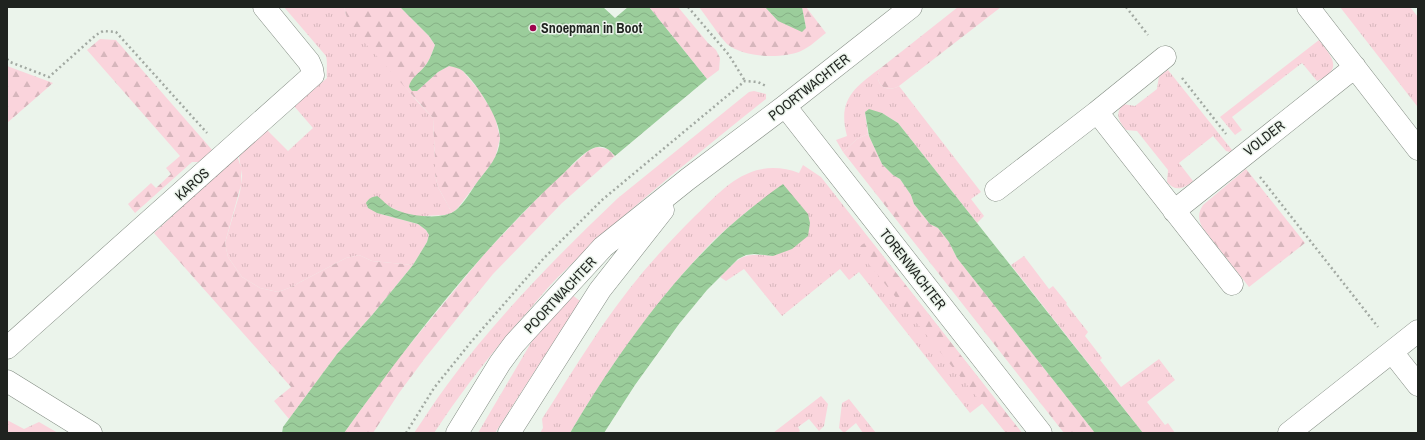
<svg xmlns="http://www.w3.org/2000/svg" width="1425" height="440" font-family="'Archivo Narrow',sans-serif">
<defs>
<pattern id="grass-tufts" width="24" height="20" patternUnits="userSpaceOnUse"><rect width="24" height="20" fill="#fad4dc"/><path d="M3 7l-1-3M5 7V3M7 7l1-3M15 17l-1-3M17 17v-4M19 17l1-3" fill="none" stroke="#d6b6bc"/></pattern>
<pattern id="forest-firs" width="22" height="20" patternUnits="userSpaceOnUse"><rect width="22" height="20" fill="#fad4dc"/><path d="M5 1l3.5 6h-7zM16 11l3.5 6h-7z" fill="#d6b6bc"/></pattern>
<pattern id="water-waves" width="16" height="10" patternUnits="userSpaceOnUse"><rect width="16" height="10" fill="#9bcd9b"/><path d="M0 5q4-4 8 0t8 0" fill="none" stroke="#85b085"/></pattern>
</defs>
<rect width="100%" height="100%" fill="#ebf4eb"/>
<path fill="url(#grass-tufts)" d="M284,7h60l2,8 70,85 17,18 2,41v15l3,13 14,26 -7,2 -23,1 -8,2 -26,-12 -11,7 41,11 8,6 3,5 -2,7 -14,23 -41,-4 -13,-6 -13,3 -57,30 -11,4 -18,-4 -18,-11 -14,-20 -3,-14 15,-51 2,-16 -3,-20 28,-26 21,21 25,-23 -19,-22 33,-28c-1,-8 1,-14 -1,-22z
M1340,7h70l8,10v109l-1,1v-21z
M1319,40c13,17 25,29 -2,41l-15,-18 -70,54 10,13 -7,5 -15,-18z
M882,67c-11,13 2,28 17,19l82,106 -10,7 13,17 -7,7 -79,-100 -16,-10 -17,-1 3,22 -11,5 -14,13 -7,-12 11,-4c-10,-37 8,-49 35,-69z
M1168,70l64,80 -2,2 -4,-1 -13,-15 -34,27 14,18c-9,8 -18,11 -26,1l1,-12 -31,-39 -11,-1c-8,-10 -11,-16 -3,-26l12,2 22,-17 2,-13z
M754,91l12,3v5c-71,57 -143,114 -208,178 -10,10 -19,21 -28,32 -35,39 -67,80 -96,124h-20c11,-16 21,-32 33,-48 49,-67 111,-130 171,-187l131,-106z
M803,165l18,12 201,256h-16l-23,-30 -13,10 -111,-141 -10,8 -9,-11 -58,47 -38,-47 -18,12 -6,-4c22,-22 21,-24 53,-21l-22,-48c-12,10 -25,21 -37,32 -56,57 -103,124 -144,193h-30l3,-5 -1,-9c32,-50 63,-102 101,-147 17,-20 34,-38 52,-56 16,-15 33,-35 54,-43 16,-7 34,-6 50,0z
M1024,256l25,33 4,-3 14,17 -1,1 22,28 -3,4 17,22 -2,2 21,27 38,-28 16,21 -28,22 18,23 3,-2 7,10h-32l-132,-168z
M571,294l9,7 -85,132h-17l54,-92 11,-15z
M821,396l7,8 -4,22 -5,5 -10,-12 -11,8 2,4 -3,2h-24z
M849,399l27,34h-13l-7,-10 -12,10 -5,-5 3,-25z
M7,420l17,9 15,-7 19,11h-51z"/>
<path fill="url(#forest-firs)" d="M344,7h56l29,29 6,9c-3,8 -5,15 -10,21 -6,8 -14,12 -16,21l3,4h5l21,-19 11,-6 7,1 6,3 17,20 16,26 5,22 -5,21 -38,50 -5,4 -14,-26 -3,-13v-15l-2,-41 -79,-87 -8,-16z
M649,7h29l30,36 8,7 4,8 -1,12 -12,9z
M699,7h66l13,14 28,7 -4,-21h4l20,26c-8,6 -16,14 -25,18 -19,8 -57,7 -74,-7 -8,-8 -20,-27 -28,-37z
M958,7h43l-102,79c-15,9 -28,-6 -17,-19z
M100,39l16,1 97,111 -12,11h-9l-57,51 -7,-9 23,-21 5,5 15,-14 -5,-6 14,-12 -93,-106z
M7,66l46,17 -46,40z
M868,134l14,30 11,11 7,4 11,16 3,9 16,20 8,4 11,14 8,16 138,175h-31l-221,-281 14,-13z
M597,147l11,2 7,7 -53,47 -69,71 -68,84 -26,35 -26,40h-29l49,-68 93,-113 64,-67 39,-35z
M237,156l4,11v18l-16,58 3,14 14,20 18,11 18,4 11,-4 57,-30 13,-3 13,6 41,4 -40,49 -36,40 -48,65 -15,-18 17,-14 -137,-154z
M1246,169l59,74 -56,44 -47,-60c-4,-9 -4,-14 1,-22z
M870,242l5,4 147,187h-16l-138,-170 -9,-13c2,-6 4,-7 11,-8z"/>
<path fill="url(#water-waves)" d="M400,7h203l12,11 13,-11h21l58,72 -92,77c-5,-5 -9,-10 -17,-9 -11,1 -26,18 -33,25 -85,78 -154,168 -221,261h-62l1,-6 54,-73 36,-40 40,-49 14,-23 2,-7 -3,-5 -8,-6 -41,-11 -9,-5 -2,-5c3,-5 6,-6 11,-7 6,4 10,10 17,13 14,7 49,12 62,1 8,-7 15,-19 22,-29 10,-13 21,-24 22,-42 1,-19 -23,-55 -37,-68 -4,-3 -10,-4 -14,-5l-11,6 -21,19h-5l-3,-4c1,-9 11,-14 16,-21 5,-6 7,-13 10,-21l-6,-9z
M765,7h37l4,21 -4,4 -24,-11z
M869,109l13,4 16,10 245,310h-48l-138,-175 -8,-16 -11,-14 -8,-4 -16,-20 -3,-9 -11,-16 -7,-4 -11,-11 -13,-28 -4,-24z
M783,184l25,30 2,9 -2,13 -16,13 -19,7 -19,-2 -8,1 -8,4 -31,31 -28,34 -44,61 -31,48h-34c41,-69 88,-137 145,-193 21,-21 44,-39 68,-56z"/>
<g fill="none" stroke-linecap="round" stroke-linejoin="round">
<g stroke="#828b82" stroke-width="23">
<path id="minor" d="M1308,7l110,142
M1097,112l68,-55
M996,190l101,-78 135,172
M1174,211l181,-144
M7,348l306,-273 -1,-6 -3,-7 -45,-55
M1392,352l26,33
M7,381l84,52
M1289,433l129,-102"/>
</g>
<g stroke="#828b82" stroke-width="23">
<path id="tertiary" d="M785,106l256,327
M457,433l43,-70 14,-19 89,-97 85,-68 97,-73 126,-99
M509,433l91,-143 63,-80"/>
</g>
<path stroke="#a2a9a2" stroke-width="2.5" stroke-dasharray="2 3" stroke-linecap="butt" d="M688,7l41,48 16,26
M1126,7l22,28
M7,59l3,3 39,15 47,-42 7,-4 13,1 91,101
M1182,78l44,56
M1260,177l118,150
M406,433l28,-45 37,-46 73,-84 58,-58 143,-119 13,1 8,4"/>
<use href="#minor" stroke="#fff" stroke-width="22"/>
<use href="#tertiary" stroke="#fff" stroke-width="22"/>
</g>
<circle fill="#9e054d" stroke="#ebf4eb" stroke-width="1.5" cx="533" cy="28" r="4"/>
<g text-anchor="middle" stroke-width="3" stroke-linejoin="round" paint-order="stroke">
<g font-size="14" font-weight="bold" fill="#1f231f" stroke="#ebf4eb" text-anchor="start">
<text x="541" y="33">Snoepman in Boot</text>
</g>
<g font-size="14" fill="#1f231f" stroke="#ebf4eb">
<text transform="translate(809 87) rotate(-38)" y="5">POORTWACHTER</text>
<text transform="translate(1264 138) rotate(-38)" y="5">VOLDER</text>
<text transform="translate(192 184) rotate(-42)" y="5">KAROS</text>
<text transform="translate(913 269) rotate(52)" y="5">TORENWACHTER</text>
<text transform="translate(560 295) rotate(-47)" y="5">POORTWACHTER</text>
</g>
</g>
<rect width="1425" height="440" fill="none" stroke="#1f231f" stroke-width="16"/>
</svg>
